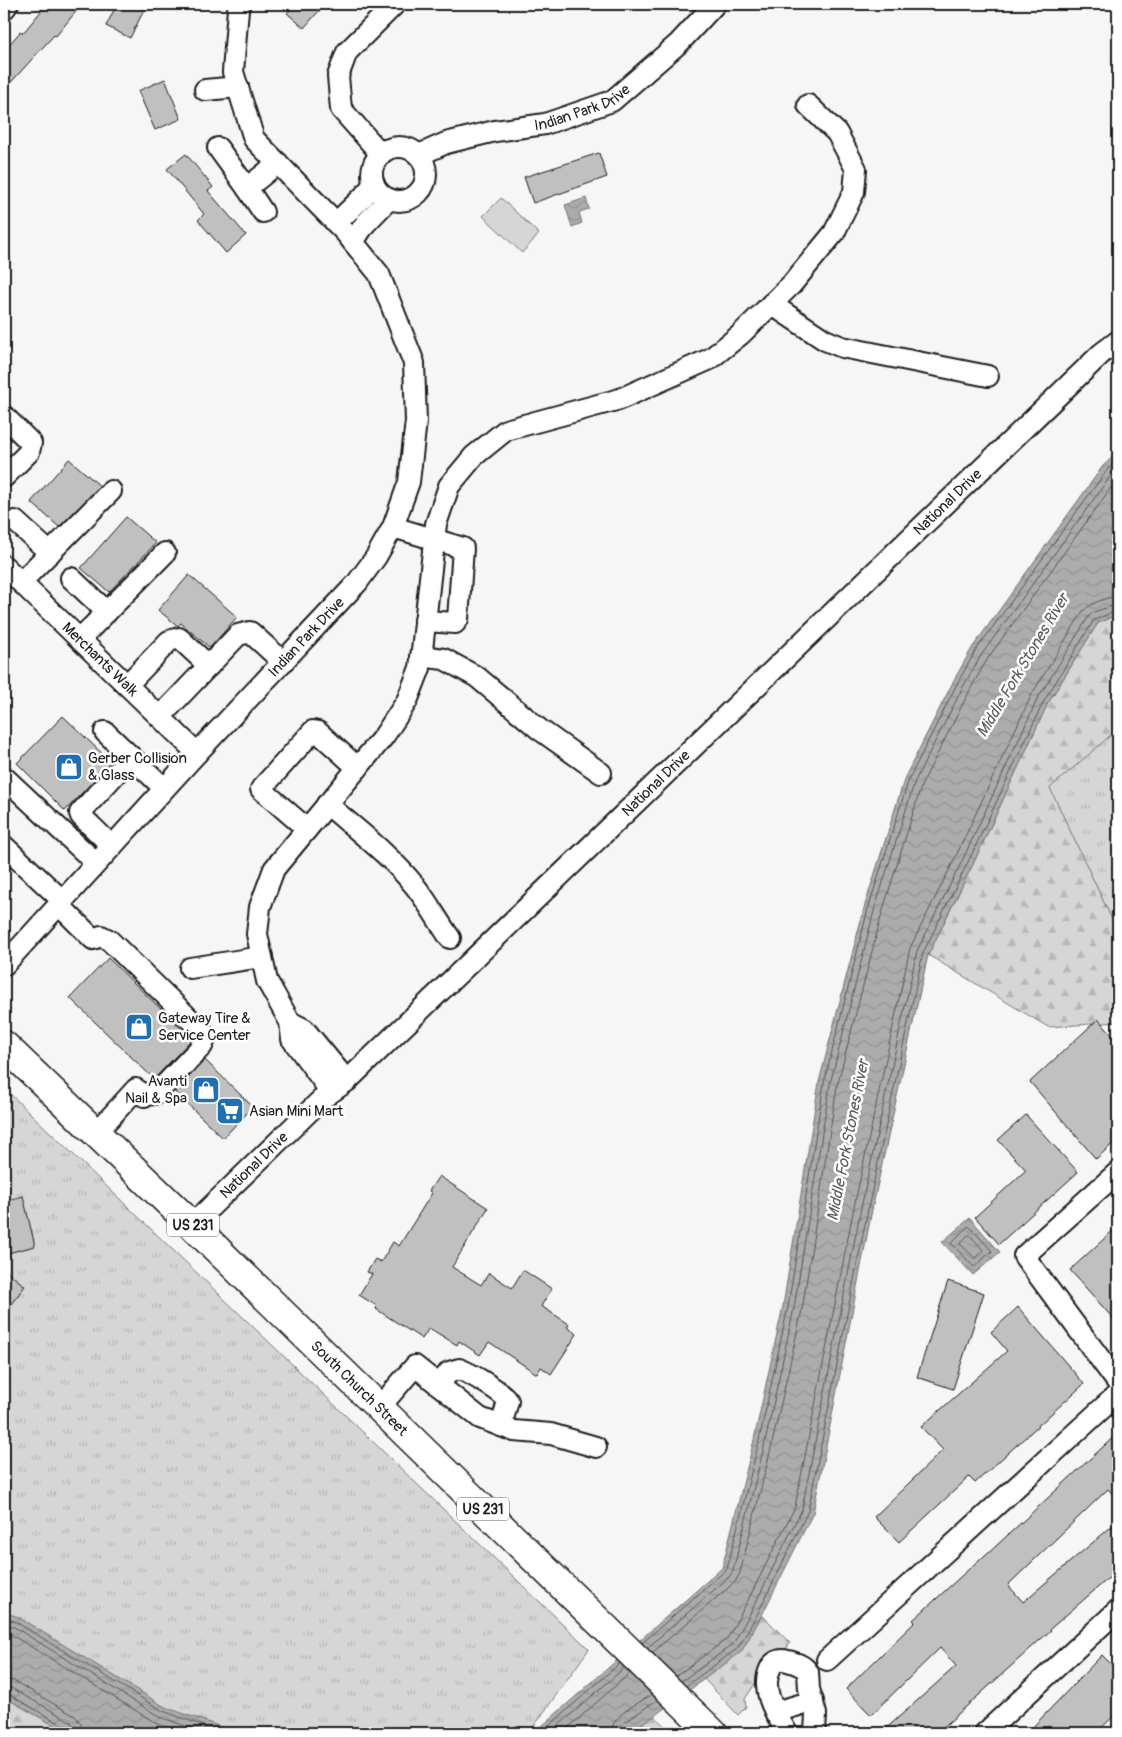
<svg xmlns="http://www.w3.org/2000/svg" width="1122" height="1737" font-family="Pangolin,sans-serif">
<defs>
<pattern id="grass-tufts" width="24" height="20" patternUnits="userSpaceOnUse" patternTransform="scale(1.25)"><rect width="24" height="20" fill="#d6d6d6"/><path d="M3 7l-1-3M5 7V3M7 7l1-3M15 17l-1-3M17 17v-4M19 17l1-3" fill="none" stroke="#b7b7b7"/></pattern>
<pattern id="forest-firs" width="22" height="20" patternUnits="userSpaceOnUse" patternTransform="scale(1.25)"><rect width="22" height="20" fill="#d6d6d6"/><path d="M5 1l3.5 6h-7zM16 11l3.5 6h-7z" fill="#b7b7b7"/></pattern>
<pattern id="water-waves" width="16" height="10" patternUnits="userSpaceOnUse" patternTransform="scale(1.25)"><rect width="16" height="10" fill="#acacac"/><path d="M0 5q4-4 8 0t8 0" fill="none" stroke="#939393"/></pattern>
</defs>
<rect width="100%" height="100%" fill="#f6f6f6"/>
<filter id="ink" filterUnits="userSpaceOnUse"><feTurbulence type="fractalNoise" baseFrequency=".02" numOctaves="2"/><feDisplacementMap in="SourceGraphic" scale="10" xChannelSelector="R" yChannelSelector="G"/><feConvolveMatrix kernelMatrix="1 2 1 2 8 2 1 2 1" color-interpolation-filters="sRGB"/></filter>
<g filter="url(#ink)">
<path fill="url(#grass-tufts)" stroke="#797979" d="M1118,729v203l-69,-145z
M4,1088l585,561 -60,84h-525z"/>
<path fill="url(#forest-firs)" stroke="#797979" d="M1118,614v115l-68,59 68,144v90l-70,5 -120,-72 45,-91 75,-161 50,-80z
M762,1615l28,28 -6,9 -26,27 -13,20 1,8 -8,8 -34,-36 37,-27z
M4,1697l64,36h-64z
M654,1716l18,17h-45z"/>
<path fill="#d6d6d6" stroke="#797979" d="M501,198l38,36 -17,19 -39,-37z"/>
<path fill="url(#water-waves)" stroke="#727272" d="M586,198l3,11 -10,3 3,11 -10,4 -7,-22z
M1118,452v162l-20,9 -50,80 -75,161 -45,91 -56,255 -59,303 -51,102 -21,37 -87,64 -27,17h-93l188,-165 31,-124 30,-138 36,-224 45,-174 41,-131 49,-97 18,-32 131,-182z
M970,1218l30,34 -27,23 -31,-33z
M4,1612l14,5 147,90 73,26h-170l-64,-36z"/>
<g fill="none" stroke-linecap="round" stroke-linejoin="round">
<path stroke="#565656" stroke-width="1" d="M970,1227l22,24 -18,16 -23,-24 16,-16z
M970,1235l13,15 -8,8 -15,-14 7,-8z
M4,1617l12,5 147,89 60,22
M4,1624l10,3 146,90 45,16
M4,1632l6,2 146,89 27,10
M642,1643l85,-74 31,-124 30,-138 36,-224 44,-174 41,-130 49,-97 18,-32 131,-180 11,-11
M647,1648l82,-71 4,-6 31,-124 30,-139 36,-224 44,-173 41,-130 49,-96 18,-31 130,-180 6,-6
M652,1653l83,-71 5,-9 31,-125 31,-138 35,-224 45,-173 40,-129 49,-96 17,-30 130,-180
M676,1676l51,-37 18,-33 50,-99 59,-300 56,-259 46,-92 76,-162 51,-83c8,-8 24,-14 35,-15
M4,1679l10,2 61,35 6,8 2,9
M682,1681l51,-37 19,-34 50,-101 59,-301 56,-257 46,-92 75,-161 51,-82 5,-4 24,-8
M686,1686l52,-38 20,-35 50,-102 60,-302 55,-256 45,-91 76,-161 50,-81 24,-10
M4,1687l7,1 59,33 5,6 1,6
M4,1693l4,1 58,33 3,6
M541,1733l79,-70
M550,1733l74,-65
M562,1733l68,-60
M611,1733c1,-20 27,-28 41,-39
M619,1733v-5l4,-5 34,-23"/>
</g>
<path fill="#c0c0c0" stroke="#1c1c1c" d="M47,4h35l-26,32 -2,-1 -50,55v-40l17,-19 2,2z
M117,4h30l-17,34 -24,-12z
M295,4h30l-21,24 -17,-15z
M165,79l16,40 -26,11 -17,-39z
M599,153l8,24 -74,26 -9,-26z
M186,154l27,33 -5,4 38,44 -20,18 -28,-33 6,-6 -37,-45z
M69,459l31,27 -41,41 -28,-25z
M126,517l30,26 -47,49 -28,-24z
M189,575l48,42 -27,31 -29,-25 -3,3 -20,-16z
M63,716l48,46 -46,49 -48,-48z
M108,958l84,81 -38,40 -84,-81z
M1098,1019l20,23v97l-22,20 -66,-77z
M205,1060l48,47 -30,31 -48,-46z
M1026,1115l52,57 -79,72 -24,-27 51,-47 -28,-30z
M439,1176l49,32 -36,59 29,18 8,-12 23,15 11,-18 29,19 -11,17 28,18 -2,3 10,7 -26,40 -10,-7 -4,7 -48,-32 -9,13 -21,-14 -2,4 -28,-17 -7,11 -46,-30 1,-3 -18,-11 13,-21 -5,-2 8,-13 6,3 12,-20 6,4 33,-53 -3,-2z
M23,1196l12,50 -31,8v-53z
M1118,1226v98l-48,-54z
M4,1269l21,17 -21,27z
M948,1281l36,12 -31,96 -36,-12z
M1018,1307l66,77 -109,99 -6,-6 -70,65 -25,-25 69,-67 -22,-23 86,-76 -16,-19z
M1118,1433v67l-10,-11 -100,96 15,17 95,-81v49l-68,59 1,1 -114,103h-56l75,-67 -16,-18 -69,67 -25,-26 69,-67 -2,-2 68,-62 1,1z
M1102,1655l16,16v41l-22,21h-69z"/>
<g fill="none" stroke-linecap="round" stroke-linejoin="round">
<g stroke="#1c1c1c" stroke-width="24">
<g id="minor">
<path d="M4,9l4,-5"/>
<path d="M205,90l33,-3"/>
<circle cx="399" cy="174" r="27"/>
<path d="M218,148l29,40"/>
<path d="M381,154l-40,-45 -3,-33 9,-24 48,-48"/>
<path id="s1" d="M419,155l27,-12 49,-12 50,-7 67,-23 67,-58 36,-39"/>
<path d="M263,212l-16,-24 31,-25"/>
<path d="M336,223l27,-26 11,-13"/>
<path d="M353,242l12,-18 24,-25"/>
<path d="M771,304l54,36 17,7 146,29"/>
<path d="M4,416l27,27 -2,9 -25,25"/>
<path d="M15,521l35,32"/>
<path d="M393,527l70,21 -5,71 -3,4 -30,-2"/>
<path id="s2" d="M4,566l193,187"/>
<path d="M71,578l36,34"/>
<path d="M21,582l90,-91"/>
<path d="M80,639l85,-86"/>
<path d="M421,656l23,3 33,18 62,52 62,44"/>
<path d="M127,685l42,-44 10,-3 30,28"/>
<path d="M160,717l78,-82 12,-3 33,30"/>
<path d="M105,732l59,56"/>
<path d="M4,777l92,86"/>
<path d="M327,804c31,27 63,51 88,82 13,16 23,35 35,52"/>
<path d="M307,829l-46,-40 52,-58 5,1 40,36"/>
<path d="M4,846l59,55"/>
<path d="M112,846l-31,-30 -1,-3 51,-56"/>
<path d="M59,905l34,34 8,-3 8,4 94,92 2,7 -3,7 -45,47 -13,3 -8,-7 -40,44"/>
<path id="s3" d="M4,965l193,-212 160,-170 19,-26 17,-30 16,-45 7,-61 -2,-58 -35,-89 -35,-43 -90,-92 -21,-67 5,-63 2,-5"/>
<path d="M190,968l72,-11"/>
<path d="M290,1022l14,7 43,52"/>
<path d="M331,1092l-39,-53 -2,-17 -23,-41 -10,-47 3,-27 14,-38 110,-133 23,-35 13,-33 16,-144 13,-38 25,-30 32,-26 114,-31 90,-40 30,-24 52,-51 42,-51 20,-41 2,-23 -19,-36 -29,-28"/>
<path d="M1118,1172l-94,84 94,127"/>
<path id="s4" d="M192,1225l131,-127 24,-17 755,-728 16,-12"/>
<path d="M439,1385l10,-13 10,-3c11,4 44,23 49,32l-7,25"/>
<path d="M379,1408l36,-42 65,52 34,13 37,3 45,13"/>
<path d="M827,1660l291,-266"/>
<path d="M775,1712l38,-11"/>
<path d="M787,1733c-11,-19 -28,-44 -16,-66 4,-7 10,-8 17,-6 8,2 15,4 20,11l1,17 7,25 -1,19"/>
<path d="M985,1733l133,-123"/>
</g>
</g>
<g stroke="#1c1c1c" stroke-width="31">
<g id="highway">
<path id="s5" d="M4,1045l188,180 521,508"/>
</g>
</g>
<use href="#minor" stroke="#fff" stroke-width="20"/>
<use href="#highway" stroke="#fff" stroke-width="28"/>
</g>
</g>
<defs>
<g id="shop-square" transform="scale(1.4375)"><rect x="-9" y="-9" width="18" height="18" rx="4" fill="#1f6fb2" stroke="#fff"/><path d="M-5-2.5h2.3a2.7 3.5 0 0 1 5.4 0H5L5.5 6h-11ZM-1.5-2.5h3a1.5 2.3 0 0 0-3 0Z" fill="#fff"/></g>
<g id="supermarket-square" transform="scale(1.4375)"><rect x="-9" y="-9" width="18" height="18" rx="4" fill="#1f6fb2" stroke="#fff"/><path d="M-6-5.5h2.5l.6 2H6L4.5 2H-2.5L-4.4-4H-6ZM-1.5 3.2a1.3 1.3 0 1 0 .1 0ZM3 3.2a1.3 1.3 0 1 0 .1 0Z" fill="#fff"/></g>
</defs>
<g fill-rule="evenodd">
<use href="#shop-square" x="69" y="767"/>
<use href="#shop-square" x="139" y="1027"/>
<use href="#shop-square" x="206" y="1090"/>
<use href="#supermarket-square" x="230" y="1111"/>
</g>
<g text-anchor="middle" stroke-width="5" stroke-linejoin="round" paint-order="stroke">
<g fill="#fff" stroke="#606060" stroke-width="1">
<rect x="167" y="1213.5" width="52" height="23" rx="4"/>
<rect x="457" y="1497.5" width="52" height="23" rx="4"/>
</g>
<g font-size="14" font-weight="bold" fill="#1c1c1c">
<text x="193" y="1230">US 231</text>
<text x="483" y="1514">US 231</text>
</g>
<g font-size="15" fill="#1c1c1c" stroke="#fff">
<text dy="5" stroke="none"><textPath href="#s1" startOffset="171">Indian Park Drive</textPath></text>
<text dy="5" stroke="none"><textPath href="#s4" startOffset="1046">National Drive</textPath></text>
<text dy="5" stroke="none"><textPath href="#s3" startOffset="446">Indian Park Drive</textPath></text>
<text dy="5" stroke="none"><textPath href="#s2" startOffset="134">Merchants Walk</textPath></text>
<text dy="5" stroke="none"><textPath href="#s4" startOffset="641">National Drive</textPath></text>
<text dy="5" stroke="none"><textPath href="#s4" startOffset="86">National Drive</textPath></text>
<text dy="5" stroke="none"><textPath href="#s5" startOffset="494">South Church Street</textPath></text>
</g>
<g font-size="15" fill="#1c1c1c" stroke="#fff" text-anchor="start">
<text x="88" y="763">Gerber Collision<tspan x="88" dy="17">&amp; Glass</tspan></text>
<text x="158" y="1023">Gateway Tire &amp;<tspan x="158" dy="17">Service Center</tspan></text>
<text x="187" y="1086" text-anchor="end">Avanti<tspan x="187" dy="17">Nail &amp; Spa</tspan></text>
<text x="249" y="1116">Asian Mini Mart</text>
</g>
<g font-size="16" font-style="italic" fill="#5d5d5d" stroke="#fff">
<text transform="translate(1022 665) rotate(-59)" y="6">Middle Fork Stones River</text>
<text transform="translate(847 1140) rotate(-79)" y="6">Middle Fork Stones River</text>
</g>
</g>
<rect width="1122" height="1737" fill="none" stroke="#fff" stroke-width="20"/>
<rect x="10" y="10" width="1102" height="1717" fill="none" stroke="#1c1c1c" stroke-width="2" filter="url(#ink)"/>
</svg>
